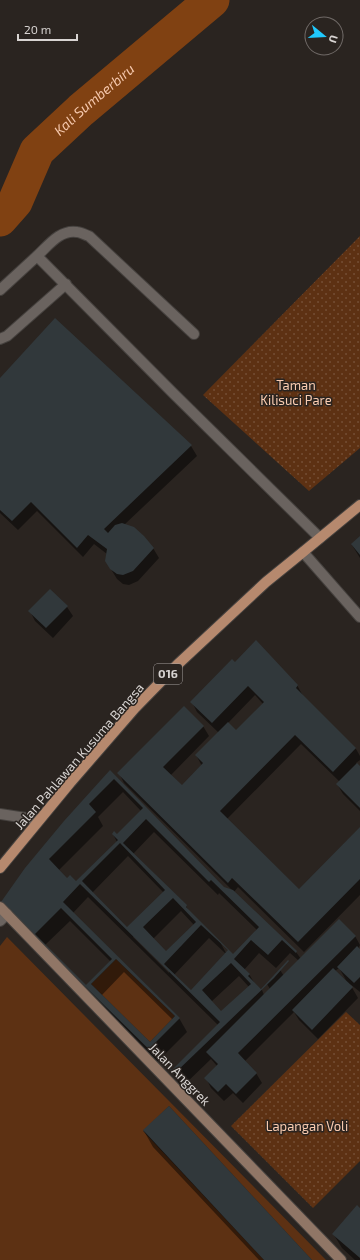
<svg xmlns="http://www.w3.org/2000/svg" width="360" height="1260" font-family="'Exo 2',sans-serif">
<defs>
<pattern id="park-dots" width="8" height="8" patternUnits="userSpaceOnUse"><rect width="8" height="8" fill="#5d3113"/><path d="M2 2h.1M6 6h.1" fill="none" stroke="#744e34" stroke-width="1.8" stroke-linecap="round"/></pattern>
</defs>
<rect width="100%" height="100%" fill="#2a2420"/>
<path fill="url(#park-dots)" d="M360,236v212l-51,43 -106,-96z
M346,1012l14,13v136l-47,47 -82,-82z"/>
<path fill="#5d3113" d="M7,937l319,323h-14l-143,-154 -26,25 121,129h-264v-314z
M116,959l59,57 -25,26 -59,-58z"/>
<path fill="#0007" fill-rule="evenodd" d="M0,380l191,66 6,10 -73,69 29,23 6,10 -21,23 -9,4 -6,-1 -6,-5 -11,-18 1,-7 -13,-10 -11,13 -46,-46 -19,19 -18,-17z
M360,538v20l-8,-13z
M67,607l6,9 -20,22 -18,-17 -5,-10z
M235,663l62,22 6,11 53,53 4,7v4l-4,3 4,4v44l-17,-17 -6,-10 3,-2 -39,-38 -74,75 72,72 61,-62v66l-56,57 -66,-65 -4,5 62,60 5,7 54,-23 5,9 -2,4 2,2v41l-10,-8 8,14 -40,41 -19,-19 -5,-8 -49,49 11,12 6,10 -19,20 -10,-10 -9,8 -13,-13 -5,-10 11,-12 -6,-7 -29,28 -2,-2 -8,-14 46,-46 -130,-128 -15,16 106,105 8,14 -30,30 -63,-62 -8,-13 25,-25 -41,-41 -25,24 31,31 8,14 -81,-88 107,-130 114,116 9,3 -109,-108 -5,-10 84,-47 6,10 -39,40 12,11 20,-21 -6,-11 23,-22 -22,-21 -5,-10zM255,695l8,9 -27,27 -8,-8zM123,792l18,19 -24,24 -4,-1 4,8 -41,41 -9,-4 -8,-9 44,-44 -5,-9zM154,832l64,63 1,-2 38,37 -24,25 -7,-2 -6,-11 -30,-29 -4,-7 -53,-52zM128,856l36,37 -37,36 -35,-36zM181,911l13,14 -28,27 -13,-13zM134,936l35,34v3l-36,-36zM209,938l17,16 -35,37 -17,-16zM259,953l17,15 14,-15 9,8 -15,15 -4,-6 -13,14 3,5 -6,6 -2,-5 -7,-6 -6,-10 -5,-4zM339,968l7,12 -11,-9zM124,972l49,48 -23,24 -49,-48zM239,976l10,11 -28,26 -10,-11z
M144,1131l167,129h-52l-106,-113z
M360,1209v51h-5l-13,-12 -8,-13z"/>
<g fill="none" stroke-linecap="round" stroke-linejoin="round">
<path stroke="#804112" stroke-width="35" id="s1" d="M0,219l15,-17 22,-51 44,-41 131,-110"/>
</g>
<path fill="#31383b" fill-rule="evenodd" d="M55,318l137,127 -88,84 4,4 7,-8 7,-2 12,4 10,9 10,12 -21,23 -10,4 -6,-1 -7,-5 -5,-8 2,-12 -19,-14 -11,13 -46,-46 -19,19 -12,-11v-132z
M360,536v19l-9,-11z
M50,589l18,17 -22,22 -18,-17z
M256,640l42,45 -2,3 60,60 -23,24 -38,-37 -75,76 79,78 61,-62v52l-62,63 -66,-64 -4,5 -111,-110 67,-67 20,20 -41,41 19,18 21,-22 -8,-8 33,-33 8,8 28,-28 -16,-16 -36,37 -22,-21 42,-43 3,3z
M357,763l3,3v42l-24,-24z
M110,770l114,117 9,3 64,61 -1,2 -14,-13 -14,15 -17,-15 -17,19 16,15 -2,2 13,13 27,-29 1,1 -15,17 -100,96 -133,-131 -40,-41 24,-34 39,-47zM114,779l29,29 -26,26 -3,-3 -2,3 6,6 -42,41 -6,-6 -3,3 -18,-19 47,-47 -7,-8zM146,819l63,63 2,-2 48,47 -26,27 -47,-47 1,-2 -64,-62zM120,843l45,47 -38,37 -45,-46zM80,884l140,138 -48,48 -22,-22 30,-30 -117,-116zM173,898l23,24 -30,29 -23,-24zM61,908l51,51 -26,26 -51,-51zM201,925l27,25 -37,40 -27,-26zM116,959l59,57 -25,26 -59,-58zM231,963l20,21 -30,27 -19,-21z
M339,919l17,17 -118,117 19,20 -21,21 -10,-10 -8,8 -14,-14 14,-14 -12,-12z
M357,946l3,3v28l-6,6 -17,-16z
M333,968l20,19 -41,43 -20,-20z
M169,1106l143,154h-48l-121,-130z
M357,1205l3,3v50l-28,-24z"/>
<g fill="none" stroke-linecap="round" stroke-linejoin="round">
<g stroke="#45413e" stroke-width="12">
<path id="lane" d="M37,256c11,-10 23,-27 40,-24 4,0 8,3 12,4l105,98
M0,290l37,-34 136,137 147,145
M0,339l7,-3 59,-52
M303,552l57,65
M0,814l39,6
M0,921l7,-7"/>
</g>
<g stroke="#45413e" stroke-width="12">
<path id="secondary" d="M0,907l341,353"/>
</g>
<g stroke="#45413e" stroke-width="12">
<path id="primary" d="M0,868l70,-85 65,-75 42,-43 89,-83 37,-30 57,-47"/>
</g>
<use href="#lane" stroke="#6a635f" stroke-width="10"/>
<use href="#secondary" stroke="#907666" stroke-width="10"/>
<use href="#primary" stroke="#b6896e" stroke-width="10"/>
</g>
<g text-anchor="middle" stroke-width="3" stroke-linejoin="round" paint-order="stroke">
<rect fill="#2a2420" stroke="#a49f9d" stroke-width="1" x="154" y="664" width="28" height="20" rx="3"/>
<g font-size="12" font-weight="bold" fill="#d8d4d2">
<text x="168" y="678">016</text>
</g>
<g font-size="13" fill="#fbcdb1" stroke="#2a2420">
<text x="296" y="390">Taman<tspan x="296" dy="15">Kilisuci Pare</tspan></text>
<text x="307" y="1131">Lapangan Voli</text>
</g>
<g font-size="13" fill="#d8d4d2" stroke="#2a2420">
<text transform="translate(79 756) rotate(-49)" y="5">Jalan Pahlawan Kusuma Bangsa</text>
<text transform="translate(180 1074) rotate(46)" y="5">Jalan Anggrek</text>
</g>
<g font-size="14" font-style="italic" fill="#f5c8ad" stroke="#2a2420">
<text dy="5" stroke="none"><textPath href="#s1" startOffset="155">Kali Sumberbiru</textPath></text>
</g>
</g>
<g transform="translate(324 36) rotate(108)"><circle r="19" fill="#2a2420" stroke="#706a67"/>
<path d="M0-3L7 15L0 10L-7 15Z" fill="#20c9fd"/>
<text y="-6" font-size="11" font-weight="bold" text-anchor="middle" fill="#d8d4d2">U</text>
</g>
<path d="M18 34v6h59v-6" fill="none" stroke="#d8d4d2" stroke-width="2"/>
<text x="24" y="34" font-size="12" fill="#d8d4d2" stroke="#2a2420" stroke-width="3" paint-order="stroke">20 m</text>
</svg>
